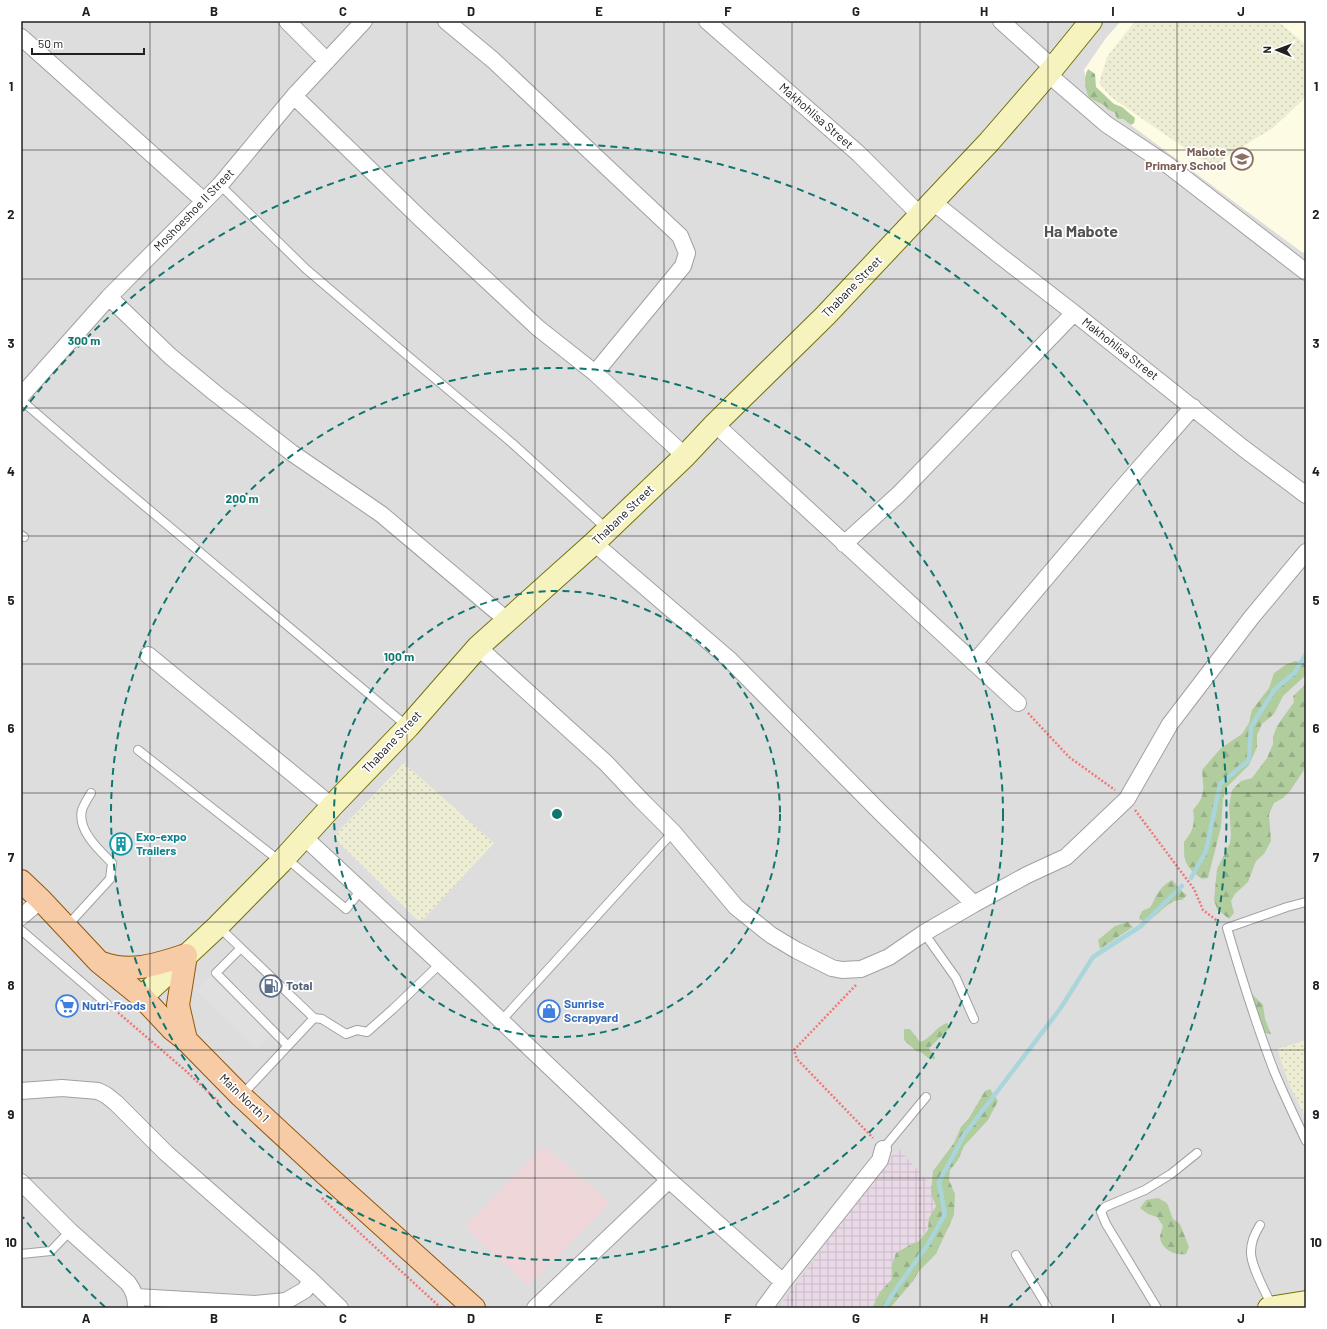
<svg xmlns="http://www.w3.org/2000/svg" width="1327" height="1329" font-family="Barlow,sans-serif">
<defs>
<pattern id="industrial-grid" width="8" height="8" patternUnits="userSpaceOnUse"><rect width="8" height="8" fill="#e9d9e7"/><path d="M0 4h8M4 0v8" fill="none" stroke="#c8bac6"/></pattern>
<pattern id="farmland-dots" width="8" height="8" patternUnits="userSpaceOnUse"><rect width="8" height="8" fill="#ededd4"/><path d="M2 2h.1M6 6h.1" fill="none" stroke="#cbcbb6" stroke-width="1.8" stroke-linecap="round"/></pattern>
<pattern id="forest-firs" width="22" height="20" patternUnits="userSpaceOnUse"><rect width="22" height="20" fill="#b1cd9e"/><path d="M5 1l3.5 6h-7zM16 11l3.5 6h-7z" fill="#98b088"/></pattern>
</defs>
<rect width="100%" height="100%" fill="#f0ece7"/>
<path fill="#dedddd" d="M21,21h1285v1287h-1285z"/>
<path fill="#efd7d9" d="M544,1146l66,57 -82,84 -63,-61z"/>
<path fill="url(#industrial-grid)" d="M898,1148l39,44 1,20 -62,96h-98l95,-128z"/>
<path fill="#fdfbe3" d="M1121,21h185v228l-3,4 -214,-159 -5,-24 22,-32z"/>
<path fill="url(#farmland-dots)" d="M1135,21h145l-1,1 27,23v52l-33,31 -38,23 -23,16 -101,-70 -12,-14 8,-26z
M404,763l90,80 -72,78 -6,-2 -83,-82z
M1306,1040v79l-17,-35 -12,-35z"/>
<path fill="url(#forest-firs)" d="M1088,69l7,5 1,13 18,17 8,3 13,11 -1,5 -3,2 -8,-6h-6l-2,-6 -8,-4 -3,-4 -15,-7c-4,-9 -6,-20 -1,-29z
M1295,661l11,2v12l-23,21 -9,18 -12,10 -5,11v12l-8,18 -23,23 -3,11 -2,28 -13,51 -6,1c-17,-13 -18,-16 -18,-37 9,-11 11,-17 9,-32 14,-16 10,-21 9,-40l19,-22 21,-14 7,-11 3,-13 17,-22 5,-15 13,-9z
M1306,684v83l-16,24 -7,7 -9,5 -5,11 2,27 -7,13 -8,7 -8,21 -13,12 -4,7 3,12 -5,6 -12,-10 -3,-9 3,-31 13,-26 1,-9 -2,-28 3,-16 9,-9 11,-3 15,-20 6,-14v-7l4,-11 17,-24 -1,-6z
M1172,880c5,5 9,12 15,15l-5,5c-15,-1 -23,17 -37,22l-6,-3 3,-8 9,-4c6,-14 9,-20 21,-27z
M1128,922l5,5 -33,22 -2,-9 17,-14z
M1253,995l10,10 2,14 6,15 -7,-1 -12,-30z
M947,1023l3,5 -21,20 1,3 4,3 1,5 -7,-1 -7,-6 -5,-1 -12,-11v-11h6l10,13c11,-3 15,-15 27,-19z
M990,1089l8,12 -10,19 -24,26 -6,14 -8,10 -1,10 6,14 -1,21 -18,39 -18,18 -4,8 -24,28h-18l8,-16 12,-13v-14l4,-12 14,-8 9,-4 9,-11 1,-12 7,-12 -5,-13 2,-22 21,-28 7,-16 8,-9 16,-27z
M1158,1198l9,5 6,16 7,5 9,23 -3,7c-11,2 -26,-5 -26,-18 1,-3 2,-7 3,-10l-6,-9 -9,-3 -8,-6 6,-8z"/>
<path fill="#e0e0e0" d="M216,970l60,58 -19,21 -60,-58z"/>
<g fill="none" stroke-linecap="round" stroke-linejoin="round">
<path stroke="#aad5db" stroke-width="4.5" d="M1191,878l15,-27 14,-67 29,-24 2,-33 23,-37 21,-18 11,-18
M884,1308l12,-19 31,-43 18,-32 -6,-32 25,-47 96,-126 33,-52 48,-31 41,-40"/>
<g stroke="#a1a1a1" stroke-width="10">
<path id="lane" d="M220,185l86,84 102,87 104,87 95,86
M21,400l88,76 298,250
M21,535l3,2
M138,750l143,112
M286,858l60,51 15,-19
M1306,902l-19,5 -60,21c14,48 29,96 47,143 10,24 21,47 32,70
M67,926l43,-47 2,-16c-13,-13 -35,-33 -30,-53 2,-6 6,-12 9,-17
M219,927l95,91 -73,78
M21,930l86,74
M924,933l32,45 18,41
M241,948l-25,25 72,73
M314,1018l8,1 24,15 11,-4 10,2 26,-23 47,-45
M501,1021l172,-189
M883,1149l43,-52
M1260,1225c-5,8 -9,17 -9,26 -1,14 15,42 21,55
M21,1254l30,-3 19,-20
M1016,1255l32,53
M1157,1308l-51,-84 -5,-12 4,-5 40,-17 26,-16 26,-21"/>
</g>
<g stroke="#a1a1a1" stroke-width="18">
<path id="street" d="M287,21l40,40
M446,21l47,39 187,176 7,17 -4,13 -88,107
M707,21l152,133 62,62
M1001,21l52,47
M21,37l183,164
M1048,74l58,50 63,42 137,106
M294,96l129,125 115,107 57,45 90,83
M933,202l66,53 75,58 169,135 63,47
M109,297l61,59 45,37 77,60 89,61 127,107
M21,396l88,-99 111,-112 74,-89 70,-75
M715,424l303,279
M594,543l136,117 149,151 95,93
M844,544l55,-50 175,-181
M478,647l128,116 35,37 32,32 63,75 35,28 25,15 36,18 10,2 19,-1 28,-12 35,-24 50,-29 53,-29 39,-18 61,-58 43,-75 81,-106 55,-66
M148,655l184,151
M974,663l149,-176 70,-80
M304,837l170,158 195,185 114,102 -19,26
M21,917l20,-17
M21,1091l41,-3 36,3 8,4 10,8 50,50 145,127 29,28
M21,1182l49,49 58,52c6,8 8,14 8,25
M783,1282l97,-122 3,-11
M136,1297l119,7 31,-3 19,-11 6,-10
M535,1308l134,-128"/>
</g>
<g stroke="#72730b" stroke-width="24">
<path id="secondary" d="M142,997l76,-71 63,-64 51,-56 76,-79 70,-80 116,-104 91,-87 30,-32 110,-108 164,-174 59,-68 43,-53
M1269,1308l37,-6"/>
</g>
<g stroke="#935709" stroke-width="24">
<path id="primary" d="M21,881l20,19 58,62 43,35 30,32 14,11 55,56 82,76 151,136
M102,963c29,11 56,1 84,-8l-8,50 8,35"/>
</g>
<path stroke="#f27676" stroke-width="2.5" stroke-dasharray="2 2" stroke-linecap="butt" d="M1028,713l41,44 46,33
M1135,810l59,79 9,21 16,12
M856,985l-62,65 3,9 76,79
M115,1010l71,61 34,32
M322,1198l119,110"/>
<use href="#lane" stroke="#fff" stroke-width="8"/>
<use href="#street" stroke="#fff" stroke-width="16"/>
<use href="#secondary" stroke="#f6f3bf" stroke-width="22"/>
<use href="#primary" stroke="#f7cba5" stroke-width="22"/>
</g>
<path fill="none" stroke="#202020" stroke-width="1" stroke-opacity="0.55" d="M150,21v1287M279,21v1287M407,21v1287M535,21v1287M664,21v1287M792,21v1287M920,21v1287M1048,21v1287M1177,21v1287M21,150h1285M21,279h1285M21,408h1285M21,536h1285M21,664h1285M21,793h1285M21,922h1285M21,1050h1285M21,1178h1285"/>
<g fill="none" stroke="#0f766e" stroke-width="2" stroke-dasharray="7 5">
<circle cx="557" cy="814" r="223"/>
<circle cx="557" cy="814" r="446"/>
<path d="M105 1307A669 669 0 0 1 23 1217M23 411A669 669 0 1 1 1009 1307"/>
</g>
<defs>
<g id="school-ring" transform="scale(1.15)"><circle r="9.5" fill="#fff" stroke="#8d6e63" stroke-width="1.5"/><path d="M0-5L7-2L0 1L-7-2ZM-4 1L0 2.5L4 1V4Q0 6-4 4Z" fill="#8d6e63"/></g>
<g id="building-ring" transform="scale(1.15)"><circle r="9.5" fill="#fff" stroke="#0f9aa8" stroke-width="1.5"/><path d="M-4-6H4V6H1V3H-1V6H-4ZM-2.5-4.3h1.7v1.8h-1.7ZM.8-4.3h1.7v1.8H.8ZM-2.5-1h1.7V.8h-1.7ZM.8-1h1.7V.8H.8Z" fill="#0f9aa8"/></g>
<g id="fuel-ring" transform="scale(1.15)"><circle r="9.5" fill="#fff" stroke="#5c6f8a" stroke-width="1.5"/><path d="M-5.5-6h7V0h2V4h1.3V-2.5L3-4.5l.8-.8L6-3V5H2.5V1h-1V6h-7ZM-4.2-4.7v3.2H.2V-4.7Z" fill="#5c6f8a"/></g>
<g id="supermarket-ring" transform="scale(1.15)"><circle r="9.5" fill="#fff" stroke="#3f7fe0" stroke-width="1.5"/><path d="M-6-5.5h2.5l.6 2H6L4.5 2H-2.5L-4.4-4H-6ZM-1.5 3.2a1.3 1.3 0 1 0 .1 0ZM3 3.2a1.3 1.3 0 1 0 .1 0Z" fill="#3f7fe0"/></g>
<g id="shop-ring" transform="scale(1.15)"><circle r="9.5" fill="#fff" stroke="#3f7fe0" stroke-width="1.5"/><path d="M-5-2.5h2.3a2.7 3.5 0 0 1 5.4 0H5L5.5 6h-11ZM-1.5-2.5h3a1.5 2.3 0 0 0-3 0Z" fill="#3f7fe0"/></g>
</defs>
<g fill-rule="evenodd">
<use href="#school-ring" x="1242" y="159"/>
<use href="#building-ring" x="121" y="844"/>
<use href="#fuel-ring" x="271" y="986"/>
<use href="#supermarket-ring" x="67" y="1006"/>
<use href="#shop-ring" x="549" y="1011"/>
</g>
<g text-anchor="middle" stroke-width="3.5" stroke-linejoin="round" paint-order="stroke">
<g font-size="12" fill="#202020" stroke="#fff">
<text transform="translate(816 116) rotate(41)" y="4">Makhohlisa Street</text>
<text transform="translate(194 210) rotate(-46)" y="4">Moshoeshoe II Street</text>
<text transform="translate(852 287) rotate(-46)" y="4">Thabane Street</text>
<text transform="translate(1120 349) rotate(38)" y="4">Makhohlisa Street</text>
<text transform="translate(623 515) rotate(-44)" y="4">Thabane Street</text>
<text transform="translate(392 742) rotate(-47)" y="4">Thabane Street</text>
<text transform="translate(244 1098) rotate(44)" y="4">Main North 1</text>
</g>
<g font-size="12" font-weight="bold" fill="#785e54" stroke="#fff" text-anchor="end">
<text x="1226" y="156">Mabote<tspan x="1226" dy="14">Primary School</tspan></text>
</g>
<g font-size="12" font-weight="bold" fill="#0d838f" stroke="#fff" text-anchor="start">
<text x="136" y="841">Exo-expo<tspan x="136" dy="14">Trailers</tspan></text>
</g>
<g font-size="12" font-weight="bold" fill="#4e5e75" stroke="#fff" text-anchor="start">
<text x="286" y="990">Total</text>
</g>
<g font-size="12" font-weight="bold" fill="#366cbe" stroke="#fff" text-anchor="start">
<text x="564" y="1008">Sunrise<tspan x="564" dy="14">Scrapyard</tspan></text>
<text x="82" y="1010">Nutri-Foods</text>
</g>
<g font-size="16" font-weight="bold" fill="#535353" stroke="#fff">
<text x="1081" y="237">Ha Mabote</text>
</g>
</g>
<circle cx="557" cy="814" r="6" fill="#0f766e" stroke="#fff" stroke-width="2"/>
<g font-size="12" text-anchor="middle" font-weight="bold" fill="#0f766e" stroke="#fff" stroke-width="3.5" stroke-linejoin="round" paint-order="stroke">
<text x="84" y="345">300 m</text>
<text x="242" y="503">200 m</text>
<text x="399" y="661">100 m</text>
</g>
<rect width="1327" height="1329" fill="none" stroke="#ffffff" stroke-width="44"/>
<g transform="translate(1277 50) rotate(271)" stroke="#ffffff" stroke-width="3" paint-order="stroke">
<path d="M0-3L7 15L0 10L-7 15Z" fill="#202020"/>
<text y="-6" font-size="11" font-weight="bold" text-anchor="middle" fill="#202020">N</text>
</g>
<path d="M32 48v6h112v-6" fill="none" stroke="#202020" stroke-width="2"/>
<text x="38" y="48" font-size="12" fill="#202020" stroke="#ffffff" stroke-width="3" paint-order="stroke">50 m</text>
<rect x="22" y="22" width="1283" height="1285" fill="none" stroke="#202020" stroke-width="1.5"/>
<g font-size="13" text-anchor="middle" font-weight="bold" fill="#202020">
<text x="86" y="16">A</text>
<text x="214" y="16">B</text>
<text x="343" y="16">C</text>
<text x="471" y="16">D</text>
<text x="599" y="16">E</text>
<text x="728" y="16">F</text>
<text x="856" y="16">G</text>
<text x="984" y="16">H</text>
<text x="1113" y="16">I</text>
<text x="1241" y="16">J</text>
<text x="11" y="91">1</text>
<text x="1316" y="91">1</text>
<text x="11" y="219">2</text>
<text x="1316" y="219">2</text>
<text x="11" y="348">3</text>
<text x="1316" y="348">3</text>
<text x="11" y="476">4</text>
<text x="1316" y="476">4</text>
<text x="11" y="605">5</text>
<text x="1316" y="605">5</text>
<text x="11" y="733">6</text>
<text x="1316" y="733">6</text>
<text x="11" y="862">7</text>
<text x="1316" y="862">7</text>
<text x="11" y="990">8</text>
<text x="1316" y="990">8</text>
<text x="11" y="1119">9</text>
<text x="1316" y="1119">9</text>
<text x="11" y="1247">10</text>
<text x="1316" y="1247">10</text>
<text x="86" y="1323">A</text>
<text x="214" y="1323">B</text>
<text x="343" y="1323">C</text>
<text x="471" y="1323">D</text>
<text x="599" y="1323">E</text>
<text x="728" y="1323">F</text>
<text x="856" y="1323">G</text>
<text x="984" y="1323">H</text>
<text x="1113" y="1323">I</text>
<text x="1241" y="1323">J</text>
</g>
</svg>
